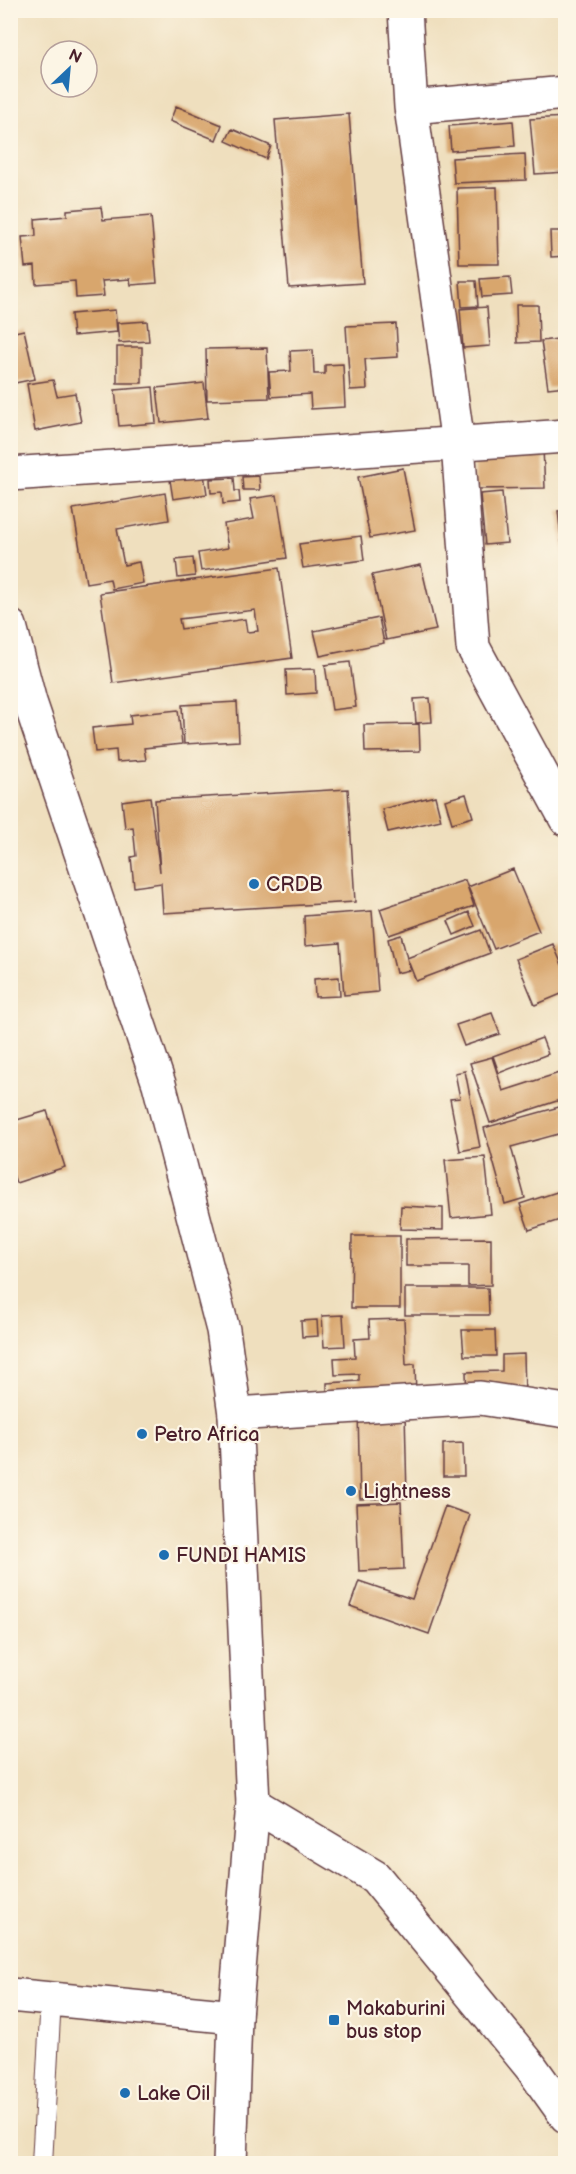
<svg xmlns="http://www.w3.org/2000/svg" width="576" height="2174" font-family="'Balsamiq Sans',sans-serif">
<rect width="100%" height="100%" fill="#fcf5e5"/>
<filter id="ink" filterUnits="userSpaceOnUse"><feTurbulence type="fractalNoise" baseFrequency=".0167" numOctaves="2"/><feDisplacementMap in="SourceGraphic" scale="12" xChannelSelector="R" yChannelSelector="G"/><feConvolveMatrix kernelMatrix="1 2 1 2 8 2 1 2 1" color-interpolation-filters="sRGB"/></filter>
<filter id="wash" filterUnits="userSpaceOnUse"><feTurbulence type="fractalNoise" baseFrequency=".008" numOctaves="4" result="noise"/><feDisplacementMap in="SourceGraphic" scale="24" xChannelSelector="R" yChannelSelector="G"/><feGaussianBlur stdDeviation="1.35" result="paint"/><feColorMatrix in="noise" values="0 0 0 0 0 0 0 0 0 0 0 0 0 0 0 0 0 1.4 0 .05"/><feComposite in="paint" operator="in"/></filter>
<g filter="url(#wash)">
<rect width="100%" height="100%" fill="#efdfbe"/>
<g id="blocks">
<path fill="#d8a66d" fill-rule="evenodd" d="M176,106l46,19 -6,15 -46,-19z
M349,114l14,169 -74,5 -14,-168z
M566,117v55l-31,2 -5,-55z
M513,121l2,25 -64,5 -2,-25z
M232,129l39,17 -5,13 -40,-18z
M525,154l1,26 -72,3 -2,-25z
M497,187l2,77h-40l-2,-76z
M101,207l2,13 48,-4 6,67 -26,2 -1,-6 -28,2 2,15 -28,2 -1,-17 -39,3 -1,-18 -10,1 -3,-30 14,-1 -1,-17 32,-3v-6z
M550,231h16v25l-15,1z
M510,277l2,18 -30,2 -2,-18z
M460,281h16l2,25 -16,1z
M516,305h22l1,37 -22,1z
M487,307l3,39 -27,2 -3,-39z
M115,310l2,22 -44,4 -2,-22z
M147,321l2,20 -30,2 -2,-20z
M396,324l2,33 -33,2 2,30 -17,1 -4,-64z
M24,330l11,49 -25,5v-51z
M566,338v48l-18,2 -7,-47z
M117,347h25v36h-25z
M267,348l2,50 -62,2 -1,-51z
M313,350l1,24h11v-9l18,-1 2,43 -34,2 -1,-15 -39,3 -2,-25 22,-1 -1,-20z
M53,380l4,16 18,-3 6,29 -46,9 -8,-47z
M204,383l4,35 -47,5 -4,-35z
M153,387l3,36 -37,3 -4,-36z
M543,449l2,39 -70,1 -1,-38z
M403,468l12,62 -45,8 -12,-61z
M204,474l3,20 -34,5 -3,-19z
M259,476l1,14h-17l-1,-13z
M234,478l1,13h4l1,11 -17,2 -1,-12 -11,1 -1,-14z
M502,492l5,51 -22,2 -5,-51z
M165,493l4,27 -52,9 7,36 15,-3 4,21 -31,6 -2,-10 -24,4 -13,-74z
M277,495l10,63 -86,13 -3,-18 30,-5 -4,-24 30,-5 -4,-20z
M566,510v53h-2l-6,-52z
M361,536l3,24 -61,8 -4,-24z
M193,558l2,18 -17,2 -2,-18z
M421,565l15,65 -50,10 -14,-65z
M279,568l13,90 -179,25 -13,-90zM255,610l3,21 -11,1 -2,-13 -64,10 -2,-10z
M379,618l5,25 -64,13 -6,-25z
M350,662l6,45 -24,3 -7,-45z
M315,669l1,24 -29,2 -1,-25z
M430,698l2,24 -16,1 -2,-24z
M237,702l2,39 -55,3 -2,-39z
M178,710l4,34 -38,4 2,12 -29,2 -1,-12 -21,2 -3,-24 39,-4 -1,-9z
M419,724l1,27 -55,1 -1,-27z
M348,789l7,113 -192,11 -2,-30 -27,4 -3,-30 5,-1 -3,-29 -8,1 -3,-27 28,-4 10,75 -5,-72z
M466,794l7,23 -21,6 -7,-23z
M435,796l6,24 -53,12 -6,-23z
M513,869l26,62 -45,18 -26,-62z
M465,880l9,26 -85,29 -9,-26z
M372,911l6,81 -34,3 -4,-52 -35,3 -1,-30z
M469,912l6,14 -21,9 -6,-14z
M481,930l9,23 -74,28 -9,-23z
M401,935l9,35 -14,3 -8,-34z
M553,944l13,30v18l-31,13 -19,-46z
M339,977l1,19 -25,1 -1,-18z
M492,1013l8,21 -36,12 -8,-21z
M542,1038l6,16 -49,19 -6,-17z
M492,1057l11,34 56,-18 7,25 -76,25 -20,-60z
M465,1071l15,76 -20,4 -10,-52 10,-1 -5,-25z
M566,1105v27l-55,15 14,51 -20,6 -21,-76z
M47,1111l18,56 -49,16 -6,-18v-43z
M485,1157l6,57 -40,4 -6,-58z
M566,1189v29l-37,12 -9,-26z
M401,1206l42,2v22l-43,-1z
M352,1236h48v72h-49z
M491,1238v47l-23,1v-20h-62v-27z
M405,1288h83l1,27h-84z
M343,1315l2,31 -21,1 -2,-31z
M404,1319l2,46 9,-1 1,32 -89,3v-16l32,-2v-7l-24,1 -1,-17 21,-1 -1,-18 16,-1 -1,-18z
M317,1320l1,16 -16,1 -1,-16z
M462,1330h33l1,26h-32z
M524,1354l1,41 -58,2 -1,-25 36,-1v-16z
M405,1411l2,87 -47,1 -2,-87z
M463,1443l1,33h-21v-32z
M401,1502l3,67 -45,2 -3,-67z
M445,1506l25,9 -41,119 -79,-28 9,-25 53,18z"/>
</g>
</g>
<g filter="url(#ink)">
<use href="#blocks" fill-opacity="0" stroke="#633c41" stroke-width="1.5"/>
<g fill="none" stroke-linecap="round" stroke-linejoin="round">
<g stroke="#633c41" stroke-width="22">
<path id="lane" d="M42,2164l9,-166"/>
</g>
<g stroke="#633c41" stroke-width="36">
<path id="street" d="M405,10l6,97 47,337 15,203 93,172
M411,107l155,-14
M10,474l556,-38
M235,1414l245,-16 86,13
M253,1804l122,73 156,190 35,49
M10,1995l225,22"/>
</g>
<g stroke="#633c41" stroke-width="36">
<path id="highway" d="M10,626l20,76 129,382 64,246 12,84 18,390 -18,213 -5,147"/>
</g>
<use href="#lane" stroke="#fff" stroke-width="20"/>
<use href="#street" stroke="#fff" stroke-width="33"/>
<use href="#highway" stroke="#fff" stroke-width="33"/>
</g>
</g>
<g fill="#1f6fb2" stroke="#fcf5e5" stroke-width="2">
<circle cx="254" cy="884" r="6"/>
<circle cx="142" cy="1434" r="6"/>
<circle cx="351" cy="1491" r="6"/>
<circle cx="164" cy="1555" r="6"/>
<rect x="328" y="2014" width="12" height="12" rx="3"/>
<circle cx="125" cy="2093" r="6"/>
</g>
<g text-anchor="middle" stroke-width="4.5" stroke-linejoin="round" paint-order="stroke">
<g font-size="20" fill="#4a1f2b" stroke="#fcf5e5" text-anchor="start">
<text x="266" y="891">CRDB</text>
<text x="154" y="1441">Petro Africa</text>
<text x="363" y="1498">Lightness</text>
<text x="176" y="1562">FUNDI HAMIS</text>
<text x="346" y="2015">Makaburini<tspan x="346" dy="23">bus stop</tspan></text>
<text x="137" y="2100">Lake Oil</text>
</g>
</g>
<rect width="576" height="2174" fill="none" stroke="#fcf5e5" stroke-width="36"/>
<g transform="translate(69 69) rotate(26)"><circle r="28" fill="#fcf5e5" stroke="#b59f9b" stroke-width="1.5"/>
<path d="M0-4.5L10 22L0 15L-10 22Z" fill="#1f6fb2"/>
<text y="-9" font-size="16" font-weight="bold" text-anchor="middle" fill="#4a1f2b">N</text>
</g>
</svg>
